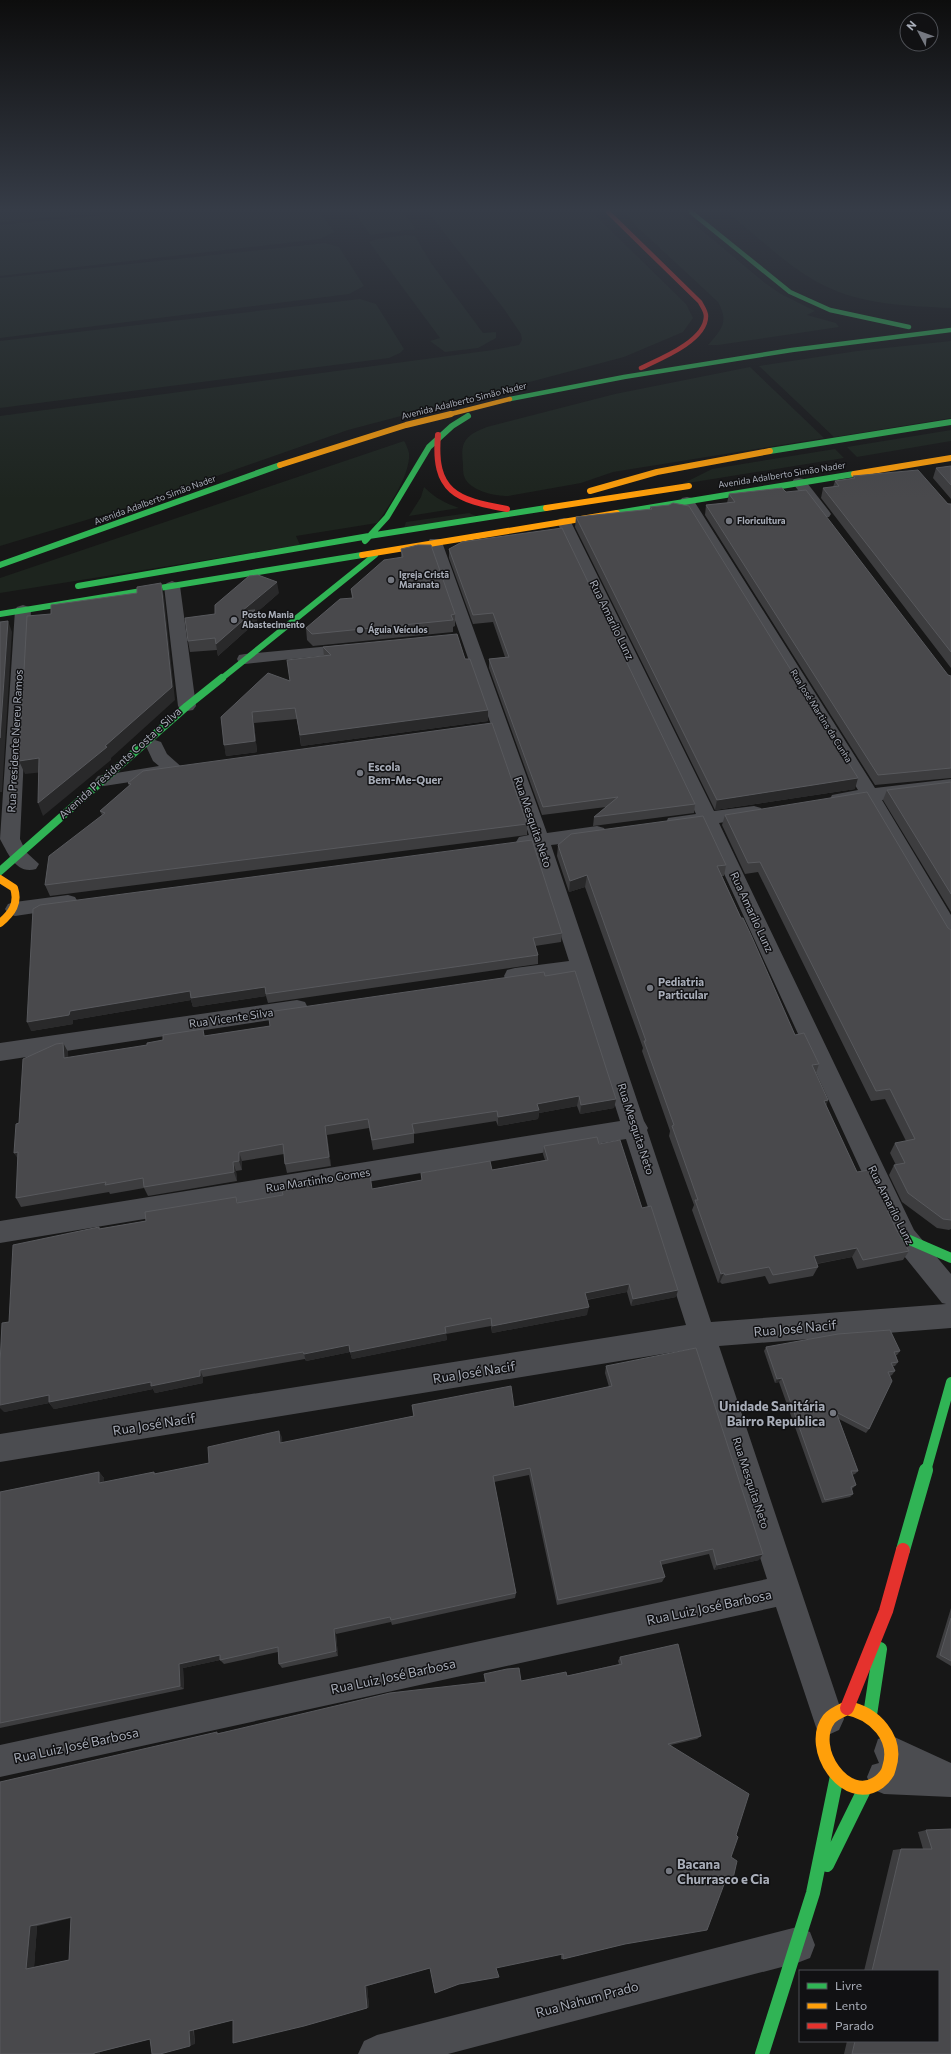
<svg xmlns="http://www.w3.org/2000/svg" width="951" height="2054" font-family="Commissioner,sans-serif">
<rect width="100%" height="100%" fill="#171717"/>
<path fill="#1d241e" d="M0,212h106l-106,10z
M136,212h184l14,20 -14,7 -320,37v-51z
M355,212h48l13,17 -46,6z
M428,212h164l94,92 7,14 -10,14 -59,25 -276,73 -222,78 -126,38v-130l493,-66 26,-5 3,-5 -1,-6 -17,-25z
M626,212h54l85,71 16,11 34,17 -8,4 29,8 3,4 -121,18h-10c14,-16 21,-23 10,-43l-83,-77z
M727,212h224v96c-44,-2 -88,-3 -128,-23 -34,-17 -66,-49 -96,-73z
M406,235l9,1 16,27 52,70 13,-1v6l-18,10 -33,4 -15,-11 10,-3 -71,-96 8,-3z
M325,243l14,4 25,39 -15,8 -349,44v-60z
M360,299l16,5 28,45 -4,4 -11,5 -389,50v-67z
M951,341v77l-117,19 -75,-71 98,-15z
M750,367l74,71 -211,34 -32,11 -73,13c-13,0 -39,-5 -44,-20 -1,-3 -1,-8 -1,-12 -3,-23 3,-29 24,-37l128,-33z
M951,430v11l-94,16 -10,-10z
M404,441c2,3 4,8 5,12 2,20 -20,54 -32,70l-81,13 4,9 -300,48v-15z
M835,449l9,9 -162,26 30,-15z
M424,487c11,11 21,16 35,21l-50,8 12,-19z
M469,513l9,4 -74,11 2,-6z"/>
<g fill="none" stroke-linecap="round" stroke-linejoin="round">
<path fill="#4b4c50" fill-rule="evenodd" d="M799,478l5,1 25,32 2,3 -2,3h-10l-25,-32 -2,-3 2,-3z
M687,497l5,1 2,3 181,287 76,-9v12l-69,9 69,115v26l-7,-3 -80,-136 -25,3 -7,-2 -2,-4 2,-4 26,-5 -178,-289 2,-3z
M564,518l5,1 2,3 143,289 40,-5 7,2 2,4 -2,4 -42,7 195,407 37,44v54l-232,18 125,373 -5,11 -11,5 -11,-5 -41,-123 -776,170v-32l767,-166 -74,-230 -693,113v-28l686,-109 -60,-186 -626,104v-22l620,-100 -46,-145 -59,8 -8,-2 -3,-6 3,-6 8,-2 54,-7 -36,-113 -14,-1 -3,-5 3,-5 10,-2 -101,-293 2,-3h10l2,3 105,291 50,-7 7,2 3,5 -3,5 -7,2 -46,5 93,276 4,7 -1,2 64,192 235,-18 -4,-1 -46,-57 -194,-420 -27,3 -7,-1 -2,-5 2,-5 28,-4 -139,-292 2,-3z
M172,581l5,2 3,3 16,120 -3,4 -6,1 -6,-1 -3,-4 -14,-120 3,-3z
M23,605l6,2 2,3 -11,229 6,13 13,12 -3,5c-20,6 -28,-16 -36,-30l15,-229 2,-3z
M352,644l6,2 2,3 -2,3 -113,12 -6,-1 -2,-4 2,-4 6,-1z
M155,740l6,2 6,12 18,16 -3,4 -78,12 -6,-2 -3,-4 3,-4 61,-10 -6,-5 -7,-15 3,-4z
M68,895l7,2 3,5 -3,5 -60,9 -7,-2 -3,-5 3,-5 7,-2z
M297,1000l8,2 3,6 -3,6 -8,2 -297,45v-18z
M890,1735l61,28v34l-67,-3 -12,-5 -5,-12 5,-12 7,-2 -5,-12 4,-12z
M797,1927l13,5 5,13 -5,13 -13,5 -349,91h-90l6,-13 13,-6z"/>
<path stroke="#30b455" stroke-width="4.5" d="M691,212l99,80 40,18 79,17
M510,399l114,-22 168,-27 159,-20"/>
<path stroke="#30b455" stroke-width="6" d="M770,451l181,-29
M617,513l237,-39
M365,541l22,-24 42,-70 23,-21 16,-10
M0,565l280,-100
M78,586l291,-50 177,-28
M0,614l362,-59
M221,679l154,-124"/>
<path stroke="#30b455" stroke-width="8" d="M0,871l187,-165 35,-28"/>
<path stroke="#30b455" stroke-width="10" d="M905,1238l46,20
M926,1471l25,-89"/>
<path stroke="#30b455" stroke-width="14" d="M903,1550l23,-80
M870,1715l10,-66
M827,1865l38,-77
M762,2054l51,-161 24,-117"/>
<path stroke="#ff9f0a" stroke-width="4.5" d="M447,415l63,-16"/>
<path stroke="#ff9f0a" stroke-width="6" d="M280,465l126,-40 45,-11
M854,474l97,-16
M590,491l67,-19 113,-21
M546,508l143,-22
M362,555l255,-42"/>
<path stroke="#ff9f0a" stroke-width="8" d="M0,879l14,9c5,15 -2,25 -14,35"/>
<path stroke="#ff9f0a" stroke-width="14" d="M847,1708c27,5 52,30 42,60 -1,6 -5,10 -10,14 -33,24 -72,-34 -50,-63 4,-5 12,-8 18,-11z"/>
<path stroke="#e5322d" stroke-width="4.5" d="M608,212l92,90c2,4 6,9 6,14 0,25 -46,43 -65,52"/>
<path stroke="#e5322d" stroke-width="6" d="M438,435c-5,57 18,65 69,74"/>
<path stroke="#e5322d" stroke-width="14" d="M847,1708l39,-97 17,-61"/>
</g>
<path fill="#3d3d3f" fill-rule="evenodd" d="M951,466v33l-18,-21 3,-10z
M853,476l98,28v164l-130,-170 2,-10 10,-1 2,-6 17,-2z
M729,494l219,181 3,1v102l-76,7 -170,-270 1,-10 21,-2z
M650,507l205,282 -140,21 -140,-283 1,-10 74,-7z
M401,549l54,65v12l-2,1v5l-140,14 -6,-6 -1,-12 46,-30 -1,-9 50,-32z
M449,549l246,255 -1,9 -101,13 1,-9 12,-10 -64,8 -53,-147v-9l16,-2 -12,-35 -20,2 -24,-66z
M279,593l-23,20 1,8 -39,35 -1,-6 -27,2 -2,-11z
M323,647l142,12 23,62 -187,25 -4,-27 -43,4 3,29 -31,4 -5,-39 69,-36 34,-25z
M951,782v130l-68,-112 4,-10z
M128,783l399,41v11l-477,61 -5,-11 57,-70 -2,-4 29,-25z
M725,815l223,113 3,2v299l-2,1 -12,-2 -35,-26 -13,-27 5,-10h2l-6,-12 5,-10 11,-2 -21,-42 -14,2 -113,-229 -13,2 -23,-49z
M558,845l168,20 -2,11h-2l73,159 24,29 -3,9 12,27 -2,6 31,66 39,57 13,22 -6,9 -46,9 -5,-12 -35,7 1,3 -5,9 -44,8 -4,-8 -43,8 -2,-2 -2,1 -26,-73 2,-5 -25,-69 1,-5 -28,-80 1,-3 -58,-161 -16,5 -12,-36z
M33,909l529,24 -1,9 -26,4 3,9v9l-270,39 -2,-7 -73,11 -2,-7 -118,20v4l-42,7z
M545,976l71,123 -2,9 -34,6 -3,-8 -38,7 -1,6 -40,7 -2,-5 -82,13v9l-41,7 -4,-22 -42,7 4,31 -44,7 -2,-9 -1,-10 -42,7v9l-6,1 1,10 -89,15 -4,-8 -34,6 -1,-2 -88,15 -5,-9 2,-39 1,-36 44,-80 5,9v6l202,-32z
M599,1144l43,64 34,89 -45,9 -4,-14 -40,8v15l-95,18 -1,-7 -45,8 1,6 -95,19 -2,-7 -44,9 -1,-2 -102,18v6l-48,10 -2,-4 -99,20 -5,-6 -45,9 5,-90 90,-95 1,2 46,-8 90,-24 2,6 134,-14 50,-9 -1,-7 71,-3 53,-10 -2,-6 1,-8z
M766,1347l134,4 -3,4h-1l2,7 -3,4h-2l2,5 -3,4 -2,1 -21,53 -3,4 -27,-14 19,52 -3,3 -3,1 4,10 -4,4 1,5 -3,3 -28,6 -43,-121 -4,1 -11,-32z
M606,1366l153,194 -45,10 -5,-16 -48,11 4,12 -3,5 -105,23 -28,-130 -35,7 22,111 -1,5 -123,27 -1,-3 -55,12 2,22 -56,12 -3,-4 -1,-12 -54,12 -4,-4 -37,8 1,21 -184,39v-236l99,-20 5,6v4l50,-10 1,2 54,-11 73,-26v6l131,-27 -1,-11 102,2 95,-20 -4,-14z
M951,1608v58l-15,-9z
M620,1657l81,79 -4,3 -26,6 65,90 -5,22 1,26 -4,1 -3,-2 -100,62 -62,15h-2v-5l-131,14 -63,18 2,21 -2,1 -134,12 -39,10 1,14 -45,-5 -50,13 -100,2v-272l219,-49 266,-51 -1,-5v-3l37,7 46,-5 52,-12 -1,-3zM71,1918l-2,42 -35,7 3,-41z
M951,1829v225h-107l3,-13h91v-70h-74l29,-121 8,-1h22l-5,-17 8,-2z"/>
<path fill="#29292a" d="M277,582l2,11 -23,20 1,8 -39,35 -2,-12 26,-33z
M161,583l3,13 11,104 -64,58v2l-68,56 -5,-13 67,-57z
M8,621l4,11 -10,160h-2v-54z
M488,710v11l-187,25 -1,-11z
M252,712l2,11 3,29 -31,4 -2,-11z
M39,758l5,14 -19,2 -6,-13z
M858,778l-3,11 -140,21 2,-10z
M587,875l-2,12 -16,5 1,-11z
M265,987l1,9 -73,11 -2,-7 -118,20v4l-42,7 -4,-9 43,-11 120,-20z
M203,1029l3,10 -2,-3z
M63,1043l5,9 1,16 -5,-10z
M579,1096l-2,10 -38,7 -1,6 -40,7v-9l39,-13z
M616,1099l-2,9 -34,6 1,-9z
M828,1100l-4,10v-9z
M325,1126l2,9 4,31 -2,-9z
M18,1152l2,10 -6,-9z
M239,1152l3,9v9l-3,-9z
M233,1162l3,9 1,10 -3,-9z
M857,1248l-5,9 -43,8 5,-9z
M724,1273l-4,9 -2,1 3,-9z
M629,1284l-2,8 -43,8 1,-7z
M678,1290l-2,7 -45,9 2,-7z
M589,1307l-2,8 -95,18v-7z
M446,1333l1,7 -95,19 -2,-7 -44,9 -2,-7 45,-9z
M200,1370l3,7v6l-48,10 -2,-4 -99,20 -5,-6 -45,9 -4,-4v-3l49,-10z
M782,1378l-3,4 -4,1 2,-4z
M279,1431l3,6 1,13 -3,-7z
M99,1472l5,6v11l-5,-6z
M763,1554l-4,6 -45,10 3,-5z
M334,1629l2,5 2,22 -2,-5z
M220,1655v5l-37,8 1,21 -4,-3 -1,-22z
M30,1926h7l-3,42 -8,1z
M367,1985l2,22 -2,1 -2,-22z
M193,2030l2,14 -5,2 -1,-15z
M100,2051v3h-6v-1z"/>
<path fill="#49494c" stroke="#58595d" fill-rule="evenodd" d="M951,466v19l-15,-17z
M918,470l30,34h3v148l-128,-164 16,-2 -4,-5 20,-3 -2,-2z
M782,488l4,4 20,-2 142,185 3,1v92l-73,7 -172,-270 29,-3 -6,-8z
M673,503l16,3 169,272 -141,22 -141,-283 76,-8 -2,-2 19,-2z
M562,528l133,276 -101,13 24,-20 -75,10 -54,-148 20,-2 -16,-44 -20,2 -24,-66 13,-7z
M418,545h13l24,69 -4,1 2,5 -141,14 -6,-6 34,-29 13,-1 -2,-9 33,-29 19,-3 -2,-8z
M258,575l19,7 -35,29 13,-1 -39,34 -1,-6 -27,3 -3,-23 30,-4v-9l34,-29z
M161,583l11,104 -67,59 2,1 -69,56 1,-45 -20,3 8,-145 24,-2v-9l86,-12v-6z
M8,621l-8,117v-116z
M457,634l8,25h5l18,51 -188,25 -5,-27 -43,4 3,29 -31,4 -3,-28 47,-44 22,8 -3,-21 44,-5 -8,-8z
M492,723l35,101 -482,61 4,-29 56,-43 -5,-2 31,-27 -3,-1 15,-12z
M951,782v112l-64,-104z
M867,792l81,136 3,2v290l-8,-1 -35,-26 -14,-28 11,-2 -10,-20 20,-4 -25,-50 -14,2 -116,-229 -12,1 -23,-48z
M703,816l23,49 -9,1 24,52h2l8,17 44,100 9,-2 15,31 -7,1 16,35 -4,1 33,71 12,-2 27,59 13,22 -46,9 -6,-12 -43,8 4,11 -45,8 -4,-8 -44,8 -1,-2 -3,1 -26,-74h3l-26,-74 2,-1 -30,-84h2l-59,-166 -17,6 -12,-36 13,-11z
M532,840l30,93 -29,5 5,17 -272,39 -1,-7 -74,11 -1,-7 -120,20 -1,4 -42,7 6,-113 7,-4z
M575,971l41,128 -35,6 -2,-9 -42,8 2,6 -41,7 -1,-6 -85,13 2,9 -42,7 -4,-21 -43,7 4,31 -44,7 -2,-20 -44,8v9l-6,1 1,10 -90,15 -1,-9 -38,7 1,-3 -90,16 2,-46 -4,1 2,-29 3,-1 4,-64 33,-15 7,-1 1,15 83,-13v-2l16,-3v-5l40,-6 1,7 66,-10 -2,-14 276,-40 1,4z
M597,1137l2,7 21,-4 22,68 9,-2 27,84 -45,9 -4,-15 -44,9 4,14 -97,19 -1,-8 -46,9 1,6 -96,19 -1,-7 -45,9 -1,-2 -103,18v6l-49,10v-4l-102,20v-7l-49,10v-41l2,-41 7,-1 4,-77 86,-18v2l47,-8 -1,-9 91,-15 1,6 46,-8 -1,-4 6,-1v-2l44,-7 38,-6 2,14 50,-9 -1,-7 69,-12 2,9 56,-10 -4,-14z
M890,1330l10,21 -6,1 4,10 -7,1 4,8 -7,1 4,9 -23,48 -33,-17 22,59h-7l5,14 -5,2 2,7 -28,6 -43,-122 -5,1 -11,-32 72,-13z
M696,1348l67,206 -46,11 -4,-16 -53,12 5,16 -107,23 -28,-132 -37,8 23,117 -125,27 -1,-3 -56,12 2,22 -57,13 -1,-17 -58,13v-5l-41,9 1,22 -180,37v-231l99,-20v11l55,-11v2l55,-11 -1,-16 71,-16 1,12 134,-27 -2,-11 99,-19 3,21 98,-21 -6,-20z
M951,1618v43l-11,-6z
M678,1644l23,92 -33,8 81,50 -13,41 2,2 -7,20 6,4 -5,22 -6,-4 -19,51 -82,14 -62,15v-5l-67,14 3,9 -40,7 -24,9 -5,-25 -65,18 2,22 -63,18 -71,17v-23l-44,11 1,15 -30,8h-8l-2,-15 -56,14v1h-94v-272l217,-50v2l173,-41 96,-11 -2,-8 23,-5 12,-1 2,13 45,-9 1,4 55,-12 -2,-7zM71,1917l-2,43 -43,9 4,-43z
M951,1829v225h-99l3,-13h83v-70h-66l29,-122h31l-6,-19z"/>
<linearGradient id="sky" x2="0" y2="1"><stop stop-color="#0d0d0d"/><stop offset="0.42" stop-color="#363c47"/><stop offset="1" stop-color="#363c47" stop-opacity="0"/></linearGradient>
<rect width="951" height="499" fill="url(#sky)"/>
<g fill="#757880" stroke="#111113" stroke-width="1.5">
<circle cx="729" cy="521" r="4"/>
<circle cx="391" cy="580" r="4"/>
<circle cx="234" cy="620" r="4"/>
<circle cx="360" cy="630" r="4"/>
<circle cx="360" cy="773" r="4"/>
<circle cx="650" cy="988" r="4"/>
<circle cx="833" cy="1413" r="4"/>
<circle cx="669" cy="1871" r="4"/>
</g>
<g text-anchor="middle" stroke-width="3" stroke-linejoin="round" paint-order="stroke">
<g font-size="9" fill="#a8adb8" stroke="#111113">
<text transform="translate(464 401) rotate(-14)" y="3">Avenida Adalberto Simão Nader</text>
<text transform="translate(782 475) rotate(-9)" y="3">Avenida Adalberto Simão Nader</text>
<text transform="translate(155 500) rotate(-20)" y="3">Avenida Adalberto Simão Nader</text>
<text transform="translate(821 716) rotate(58)" y="3">Rua José Martins da Cunha</text>
</g>
<g font-size="9" font-weight="bold" fill="#a8adb8" stroke="#111113" text-anchor="start">
<text x="737" y="524">Floricultura</text>
<text x="399" y="578">Igreja Cristã<tspan x="399" dy="10">Maranata</tspan></text>
<text x="242" y="618">Posto Mania<tspan x="242" dy="10">Abastecimento</tspan></text>
<text x="368" y="633">Águia Veículos</text>
</g>
<g font-size="11" fill="#a8adb8" stroke="#111113">
<text transform="translate(612 620) rotate(64)" y="4">Rua Amarilo Lunz</text>
<text transform="translate(15 741) rotate(-87)" y="4">Rua Presidente Nereu Ramos</text>
<text transform="translate(120 763) rotate(-42)" y="4">Avenida Presidente Costa e Silva</text>
<text transform="translate(533 822) rotate(71)" y="4">Rua Mesquita Neto</text>
<text transform="translate(752 912) rotate(65)" y="4">Rua Amarilo Lunz</text>
<text transform="translate(231 1018) rotate(-8)" y="4">Rua Vicente Silva</text>
<text transform="translate(636 1129) rotate(72)" y="4">Rua Mesquita Neto</text>
<text transform="translate(318 1180) rotate(-9)" y="4">Rua Martinho Gomes</text>
<text transform="translate(891 1205) rotate(63)" y="4">Rua Amarilo Lunz</text>
<text transform="translate(751 1483) rotate(72)" y="4">Rua Mesquita Neto</text>
</g>
<g font-size="11" font-weight="bold" fill="#a8adb8" stroke="#111113" text-anchor="start">
<text x="368" y="771">Escola<tspan x="368" dy="13">Bem-Me-Quer</tspan></text>
<text x="658" y="986">Pediatria<tspan x="658" dy="13">Particular</tspan></text>
</g>
<g font-size="13" fill="#a8adb8" stroke="#111113">
<text transform="translate(795 1328) rotate(-5)" y="5">Rua José Nacif</text>
<text transform="translate(474 1372) rotate(-9)" y="5">Rua José Nacif</text>
<text transform="translate(154 1424) rotate(-9)" y="5">Rua José Nacif</text>
<text transform="translate(709 1607) rotate(-12)" y="5">Rua Luiz José Barbosa</text>
<text transform="translate(393 1676) rotate(-12)" y="5">Rua Luiz José Barbosa</text>
<text transform="translate(76 1745) rotate(-12)" y="5">Rua Luiz José Barbosa</text>
<text transform="translate(587 1999) rotate(-15)" y="5">Rua Nahum Prado</text>
</g>
<g font-size="13" font-weight="bold" fill="#a8adb8" stroke="#111113" text-anchor="end">
<text x="825" y="1411">Unidade Sanitária<tspan x="825" dy="15">Bairro Republica</tspan></text>
<text x="677" y="1869" text-anchor="start">Bacana<tspan x="677" dy="15">Churrasco e Cia</tspan></text>
</g>
</g>
<rect x="799" y="1970" width="140" height="72" fill="#111113" stroke="#4d4f55"/>
<rect x="807" y="1983" width="20" height="6" fill="#30b455" stroke="#4d4f55"/>
<text x="835" y="1990" font-size="12" fill="#a8adb8">Livre</text>
<rect x="807" y="2003" width="20" height="6" fill="#ff9f0a" stroke="#4d4f55"/>
<text x="835" y="2010" font-size="12" fill="#a8adb8">Lento</text>
<rect x="807" y="2023" width="20" height="6" fill="#e5322d" stroke="#4d4f55"/>
<text x="835" y="2030" font-size="12" fill="#a8adb8">Parado</text>
<g transform="translate(919 32) rotate(311)"><circle r="19" fill="#111113" stroke="#4d4f55"/>
<path d="M0-3L7 15L0 10L-7 15Z" fill="#757880"/>
<text y="-6" font-size="11" font-weight="bold" text-anchor="middle" fill="#a8adb8">N</text>
</g>
</svg>
